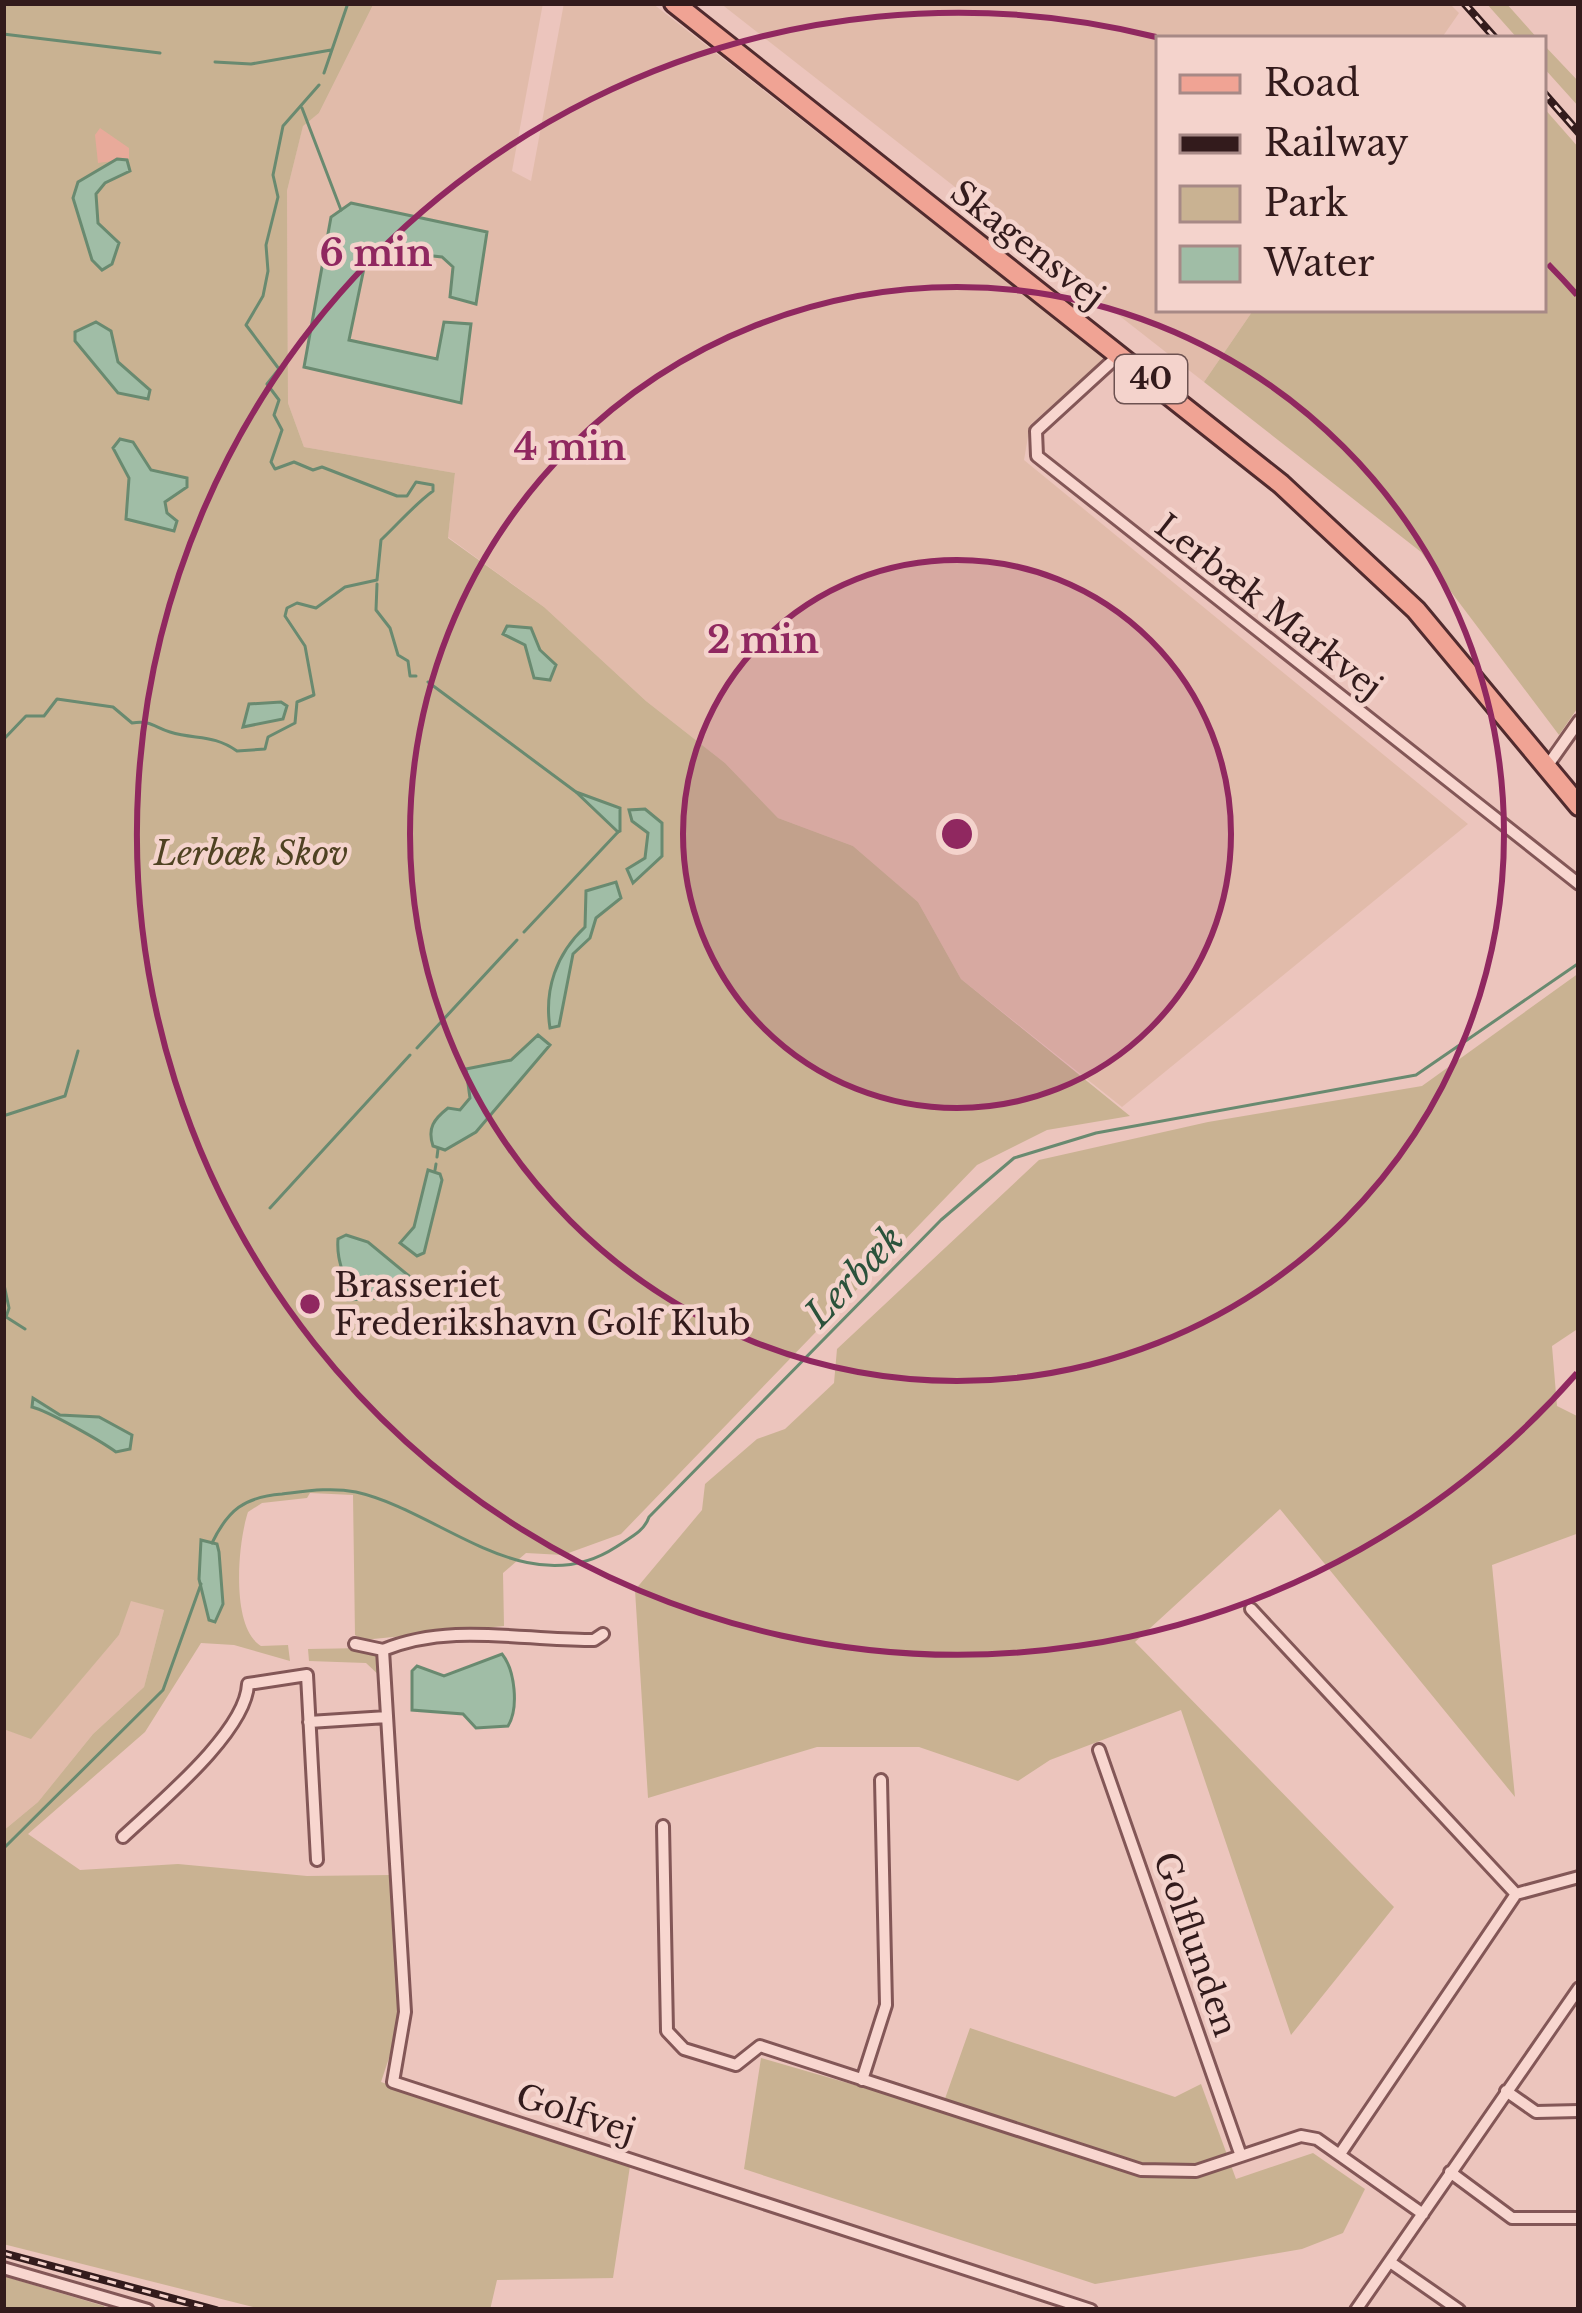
<svg xmlns="http://www.w3.org/2000/svg" width="1582" height="2313" font-family="'Libre Baskerville',serif">
<rect width="100%" height="100%" fill="#ecc5bd"/>
<path fill="#e1bbaa" d="M374,3h169l-31,168 19,10 33,-178h88l453,355 -75,67 -6,35 444,364 -346,283 -161,-128 -43,-77 -65,-56 -75,-28 -53,-55 -79,-62 -102,-94 -96,-70 7,-64 -151,-26 -16,-44 -1,-212 16,-66 16,-12z
M720,3h729l10,10 -18,26h-282v270h95l-50,73z
M130,1600l34,10 -20,77 -51,47 -55,68 -35,29v-102l28,9 88,-103z"/>
<path fill="#c9b292" d="M3,3h371l-55,110 -16,13 -16,65 1,212 16,44 151,26 -7,65 96,69 102,94 79,62 53,55 75,28 65,56 43,77 169,137 -83,14 -70,35 -356,369 -58,21 -37,-2 -23,20 1,53 -141,14 -8,-5 -2,-140 -43,-2 -3,5 -45,5 -14,9c-10,30 -18,115 13,134l27,-1 2,16 -56,-16 -33,-2 -56,89 -117,102 52,36 98,-6 129,12 84,-1 8,153 -18,54 249,84 -17,112 -116,2 -7,30h-225l-262,-66v-413l35,-29 55,-68 51,-47 20,-77 -33,-9 -12,34 -88,104 -28,-10z
M1486,3h20l32,36h-20z
M1543,44l36,38v25l-36,-40z
M1543,107l36,41v558l-20,29 -138,-183 -217,-170 50,-73h289z
M1579,973v355l-27,18 5,60 22,11v116l-87,32 23,232 -235,-288 -145,133 259,265 -103,128 -110,-325 -131,50 -32,21 -99,-34h-102l-169,51 -13,-208 67,-80 3,-26 52,-45 28,-10 49,-46 3,-34 202,-189 169,-38 214,-36z
M365,1648l13,9 3,20 -15,-14 -57,-2 -1,-12z
M970,2028l205,69 26,-13 35,95 77,-26 52,36 -22,44 -41,16 -207,35 -351,-115 17,-111 180,52z
M3,2276l101,30 1,4h-102z"/>
<path fill="#e8aa9a" d="M100,128l29,20v11l-31,4 -3,-28z"/>
<path fill="#a0bda6" stroke="#698a70" stroke-width="3" d="M117,159l10,1 3,11 -25,12 -9,11 2,29 21,20 -7,21 -10,6 -10,-10 -19,-62 5,-16z
M351,203l136,29 -11,72 -26,-7 3,-30 -11,-10 -74,-8 -19,91 88,19 7,-37 27,2 -10,79 -157,-36 27,-150z
M96,322l15,9 7,31 32,28 -2,9 -30,-6 -43,-52v-9z
M120,439l13,3 18,28 36,8v9l-22,15 2,11 10,8 -3,10 -48,-12 3,-41 -16,-30z
M507,626l24,2 9,22 16,15 -6,15 -16,-2 -9,-33 -22,-11z
M281,702l6,4 -4,13 -40,8 6,-23z
M576,792l44,16v23l-2,1z
M645,809l17,14v33l-29,27 -6,-14 18,-11 3,-25 -16,-12 -3,-11z
M616,882l5,16 -25,20 -6,20 -17,16 -14,72 -9,2c-6,-38 6,-74 35,-101l1,-36z
M538,1035l12,10 -74,87 -31,18 -12,-4c-6,-18 1,-27 15,-38l12,2 10,-12 -4,-29 45,-9z
M428,1170l12,4 2,6 -18,73 -7,3 -17,-13 14,-16z
M346,1235l22,7 41,34v11l-28,11 -33,2c-1,-25 -12,-36 -10,-61z
M33,1398l27,17 39,2 33,18 -2,14 -14,3c-15,-11 -68,-41 -84,-45z
M201,1540l16,4 2,8 4,52 -8,18 -6,-2 -10,-41z
M502,1654c13,16 17,54 6,72l-32,2 -13,-14 -51,-4v-39l5,-5 27,10z"/>
<g fill="none" stroke-linecap="round" stroke-linejoin="round">
<path stroke="#698a70" stroke-width="3" d="M3,34l157,19
M215,62l36,2 80,-14
M324,73l24,-70
M302,108l39,102
M377,584l-1,26 14,18 8,27 10,6 2,15h6
M428,682l148,110
M3,740l23,-24h18l13,-17 56,8 19,16c19,-3 22,4 38,9 26,8 43,2 67,19l28,-2 3,-12 27,-14 2,-21 17,-7 -9,-49 -20,-30 2,-8 10,-5 19,5 29,-21 32,-7 4,-40c18,-17 34,-36 52,-49v-6l-17,-3 -9,14h-10l-75,-29 -9,3 -19,-8 -19,7 -4,-7 11,-32 -8,-15 5,-15 -12,-16 12,-15 -33,-44 17,-29 5,-25 -2,-26 12,-48 -5,-22 10,-49 36,-41
M524,932l94,-100
M417,1048l100,-108
M3,1116l62,-20 13,-45
M437,1157l1,-8
M435,1170l1,-6
M270,1208l140,-153
M3,1280l6,28 -3,9
M3,1315l22,14
M212,1543c16,-33 32,-46 70,-49 25,-3 49,-7 74,-2 85,19 171,113 260,55 13,-9 28,-15 33,-30l292,-297 73,-62 82,-25 320,-58 163,-112
M3,1849l160,-159 38,-106"/>
<g stroke="#835757" stroke-width="16">
<path id="minor" d="M1120,354l-84,77 1,25 542,428
M1548,765l31,-44
M1251,1609l265,285
M355,1644l28,6 22,362 -12,70 698,228
M383,1650c68,-28 141,-9 211,-10l9,-6
M309,1722l78,-5
M1099,1750l142,406
M663,1826l4,205 17,18 52,16 24,-19 381,124 55,1 105,-35 16,3 106,75
M123,1837c35,-33 123,-105 125,-153l59,-9 10,185
M862,2080l24,-75 -5,-225
M1506,2091l30,21 43,-1
M1340,2154l176,-260 63,-17
M1450,2172l62,46h67
M1390,2262l69,48
M3,2268l145,42
M1356,2310l223,-322"/>
</g>
<g stroke="#512b2e" stroke-width="24">
<path id="primary" d="M674,3l607,481 135,126 163,196"/>
</g>
<use href="#minor" stroke="#f8d6cf" stroke-width="10"/>
<use href="#primary" stroke="#f0a394" stroke-width="18"/>
<g stroke="#331b1c" stroke-width="8">
<path id="rail" d="M1464,3l32,36
M1543,92l36,41
M3,2253l213,57"/>
</g>
<use href="#rail" stroke="#f4d3cc" stroke-width="3" stroke-dasharray="9" stroke-linecap="butt"/>
</g>
<circle cx="957" cy="834" r="274" fill="#902860" fill-opacity=".12"/>
<g fill="none" stroke="#902860" stroke-width="6">
<circle cx="957" cy="834" r="274"/>
<circle cx="957" cy="834" r="547"/>
<path d="M1577 1373A821 821 0 1 1 1156 37M1548 264A821 821 0 0 1 1577 295"/>
</g>
<circle fill="#902860" stroke="#f4d3cc" stroke-width="4.5" cx="310" cy="1304" r="12"/>
<g text-anchor="middle" stroke-width="9" stroke-linejoin="round" paint-order="stroke">
<rect fill="#f4d3cc" stroke="#6d5251" stroke-width="3" x="1115" y="355" width="72" height="48" rx="9"/>
<g font-size="30" font-weight="bold" fill="#331b1c">
<text x="1151" y="389">40</text>
</g>
<g font-size="33" fill="#331b1c" stroke="#f4d3cc">
<text transform="translate(1028 244) rotate(38)" y="12">Skagensvej</text>
<text transform="translate(1269 606) rotate(38)" y="12">Lerbæk Markvej</text>
<text transform="translate(1196 1944) rotate(71)" y="12">Golflunden</text>
<text transform="translate(576 2113) rotate(18)" y="12">Golfvej</text>
</g>
<g font-size="33" font-style="italic" fill="#4f4222" stroke="#f4d3cc">
<text x="251" y="865">Lerbæk Skov</text>
</g>
<g font-size="33" fill="#331b1c" stroke="#f4d3cc" text-anchor="start">
<text x="334" y="1297">Brasseriet<tspan x="334" dy="38">Frederikshavn Golf Klub</tspan></text>
</g>
<g font-size="36" font-style="italic" fill="#2b523b" stroke="#f4d3cc">
<text transform="translate(854 1276) rotate(-46)" y="13">Lerbæk</text>
</g>
</g>
<circle cx="957" cy="834" r="18" fill="#902860" stroke="#f4d3cc" stroke-width="6"/>
<g font-size="36" text-anchor="middle" font-weight="bold" fill="#902860" stroke="#f4d3cc" stroke-width="9" stroke-linejoin="round" paint-order="stroke">
<text x="376" y="266">6 min</text>
<text x="570" y="460">4 min</text>
<text x="763" y="653">2 min</text>
</g>
<rect width="1582" height="2313" fill="none" stroke="#331b1c" stroke-width="12"/>
<rect x="1156" y="36" width="390" height="276" fill="#f4d3cc" stroke="#a78986" stroke-width="3"/>
<rect x="1180" y="75" width="60" height="18" fill="#f0a394" stroke="#a78986" stroke-width="3"/>
<text x="1264" y="96" font-size="36" fill="#331b1c">Road</text>
<rect x="1180" y="135" width="60" height="18" fill="#331b1c" stroke="#a78986" stroke-width="3"/>
<text x="1264" y="156" font-size="36" fill="#331b1c">Railway</text>
<rect x="1180" y="186" width="60" height="36" fill="#c9b292" stroke="#a78986" stroke-width="3"/>
<text x="1264" y="216" font-size="36" fill="#331b1c">Park</text>
<rect x="1180" y="246" width="60" height="36" fill="#a0bda6" stroke="#a78986" stroke-width="3"/>
<text x="1264" y="276" font-size="36" fill="#331b1c">Water</text>
</svg>
